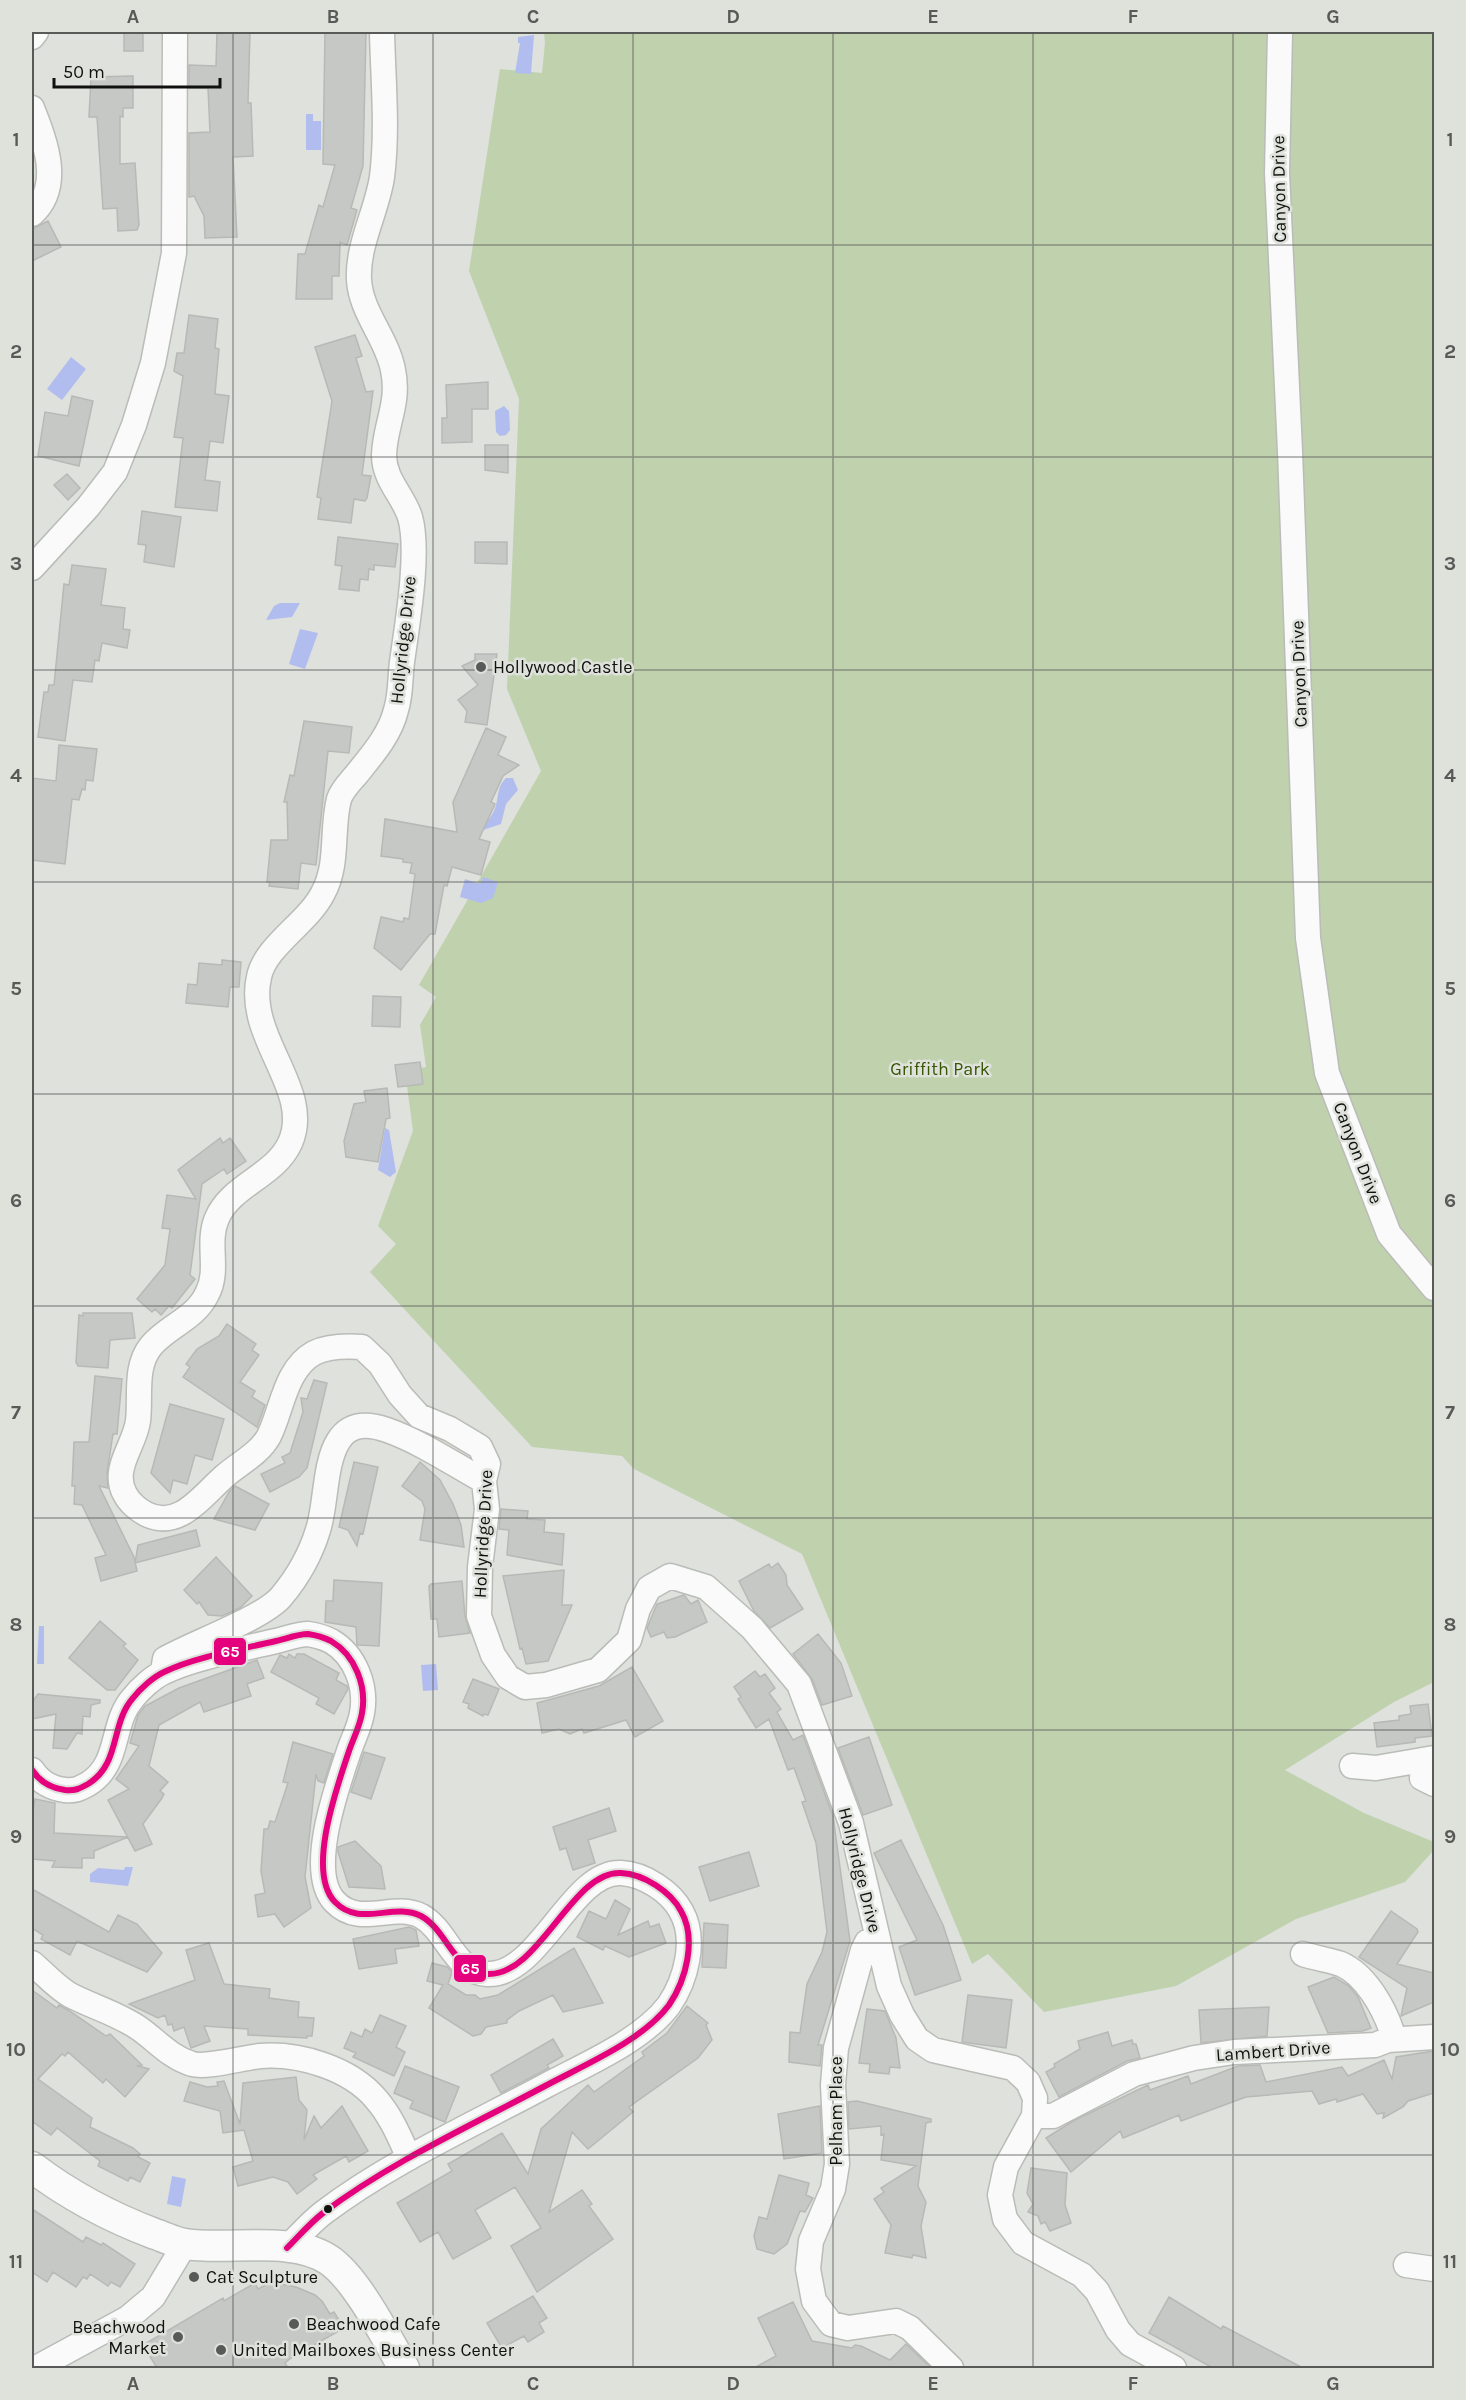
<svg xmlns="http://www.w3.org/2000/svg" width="1466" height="2400" font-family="Karla,sans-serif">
<rect width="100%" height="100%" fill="#dee1dc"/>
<path fill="#c0d1ae" d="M544,32h890v1650l-40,20 -109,68 79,43 70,29v8l-29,32 -109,37 -120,67 -132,26 -56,-58 -16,10 -170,-410 -168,-85 -12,-13 -90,-9 -162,-175 26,-28 -18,-18 35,-95 -8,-60 21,-4 -6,-42 16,-28 -17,-12 122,-214 -34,-82 12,-290 -50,-128 31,-202 42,4 3,-30z"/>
<path fill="#b1bdef" d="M534,35l-3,39 -16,-1 5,-30h-2v-6z
M306,114h7v7h8v29h-15z
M71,357l15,12 -24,31 -15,-11z
M504,406l5,5 1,19 -4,5 -6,1 -4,-4 -1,-21z
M280,603h20l-8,14 -26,3 8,-14z
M300,629l18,4 -13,36 -16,-5z
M506,778h7l5,12 -12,14 -5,20 -24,8c8,-9 16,-15 19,-27 3,-11 1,-18 10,-27z
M483,877l15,5 -5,16 -12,5 -21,-6 5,-18 15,5z
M385,1128l4,2 7,42 -6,5 -12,-7z
M39,1626h5v38h-7z
M436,1664l2,26 -15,1 -2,-26z
M125,1867h8l-5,19 -38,-4v-8l8,-6 26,2z
M172,2176l14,3 -5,28 -14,-3z"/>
<path fill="#c5c8c4" stroke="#b8b9b6" stroke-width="1.5" d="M143,32v19h-19v-18z
M217,32h33l-2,71h3l2,53 -20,1 4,80 -32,1 -1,-22 -10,-20 -5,1v-64l21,-1 -2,-44h-19v-23l27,1z
M325,32h41l-3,134 -12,42 6,2 -10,35 -7,-3 -1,34h-7v23h-36l2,-45h7l14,-49 4,2 12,-42 -12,-1z
M133,76v32h-10v9l-3,-1v48l15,-1 4,62 -2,5 -19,1 -1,-23 -14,1 -6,-92h-8l2,-40z
M48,221l13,26 -29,14v-32z
M189,315l29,4 -3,29 4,1 -4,45 14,2 -6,47 -13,-2 -5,39 15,2 -3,29 -42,-4 8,-69 -9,-1 9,-61 -9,-5 3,-18h7z
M355,335l7,21 -6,2 10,34 7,-1 -11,84 9,1 -4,22 -2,3 -11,-2 -3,24 -33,-4 3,-21 -4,-1 15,-96 -17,-54z
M488,382v27h-16v33l-30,1v-25h5l-1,-33z
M72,396l21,5 -14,65 -41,-10 7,-44 23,4z
M485,445h23v28l-23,-3z
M67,474l13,14 -12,12 -14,-15z
M142,511l39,6 -7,50 -30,-5 2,-17 -8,-1z
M338,537l60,7 -3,23 -21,-2v5l-5,-1 -1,11 -8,-1 -1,12 -20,-2 3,-23 -7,-1z
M475,542h32v22l-32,-1z
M72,565l34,4 -5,36 24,3 -2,21 7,1 -3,18 -25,-5 -3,18 -4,-1 -3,22 -19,-2 -8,61 -27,-4 6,-45h4l1,-7h5l10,-101 5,1z
M475,654h22l-10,71 -22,-3 2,-11 -9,-11 20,-15 -16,-19 13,-6z
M304,721l48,6 -3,26 -21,-2 -12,114 -15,-2 -3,26 -29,-3 1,-4h-3l4,-42h17l-1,-38h-3l6,-27 4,1z
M486,728l20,9 -8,18 21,10 -16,11 -12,26 4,2 -16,35 11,3 -9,33 -29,-8 -5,19 -3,-1 -9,49h-5l-29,36 -27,-22 7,-31 22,5 1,-4 5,1 6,-45 -5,-1 2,-10 -9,-1v-3l-22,-3 4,-37 72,13 -4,-30z
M59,745l38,4 -4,32 -7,-1 -1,10 -3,-1 -3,11 -7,-1 -7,65 -33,-4v-82l24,3z
M222,960l19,2 -2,25h-9l-2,20 -42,-4 2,-19 9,1 2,-22 23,2z
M373,996l28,1 -1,30 -28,-1z
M420,1062l3,22 -25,3 -3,-22z
M387,1088l3,30 -4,1 -8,43 -32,-5 -2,-16 10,-37 12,-2 -2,-11z
M220,1138l3,5 7,-5 16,23 -19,13 -3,-5 -22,15 -12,91 5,4 -23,29 -3,-2 -8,9 -6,-6 -3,3 -15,-13 28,-34 5,-36 -8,-1 5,-33 29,4 -18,-29z
M83,1313h49l3,25 -25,2 -2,28 -30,-2 -2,-4 3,-47 4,1z
M227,1324l29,20 -4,6 7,5 -19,27 15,9 -3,6 13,8 -8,22 -74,-50 7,-10 -4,-3 11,-15 22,-13z
M95,1376l27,3 -5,55h-4l-6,39 1,15 -9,-2 35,71 3,14 -36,10 -6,-23 11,-3 -24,-50 -8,-1 1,-18h-3l2,-44h15z
M314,1380l13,3 -20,85 -8,9 -29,15 -9,-18 24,-11 -3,-6 8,-4 13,-41 -2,-14 6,1z
M170,1404l54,15 -12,41 -17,-5 -8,29 -14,-4 -3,13 -19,-20z
M354,1462l24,5 -15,67 -3,-1 -3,13 -9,-16 -9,-3z
M420,1462l20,18 13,24 8,21 3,22 -44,-7 5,-31 -3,-8 -20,-15z
M235,1486l34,18 -14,26 -41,-11 15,-27z
M501,1509l27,2 -1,8 18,1 -1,12 20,2 -2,31 -55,-10 2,-25 -10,-1z
M196,1530l4,16 -65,17 3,-18z
M216,1557l36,39 -12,12 -18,8 -14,-1 -9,-13 -2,2 -13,-14z
M778,1563l8,12 1,10 16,24 -33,19 -16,-17 -15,-30 30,-17 2,4z
M564,1570l-2,35h10l-24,56 -22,3 -4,-16 -2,1 -17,-73z
M334,1580l48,3 -3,63 -22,-1 -1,-18 -31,-5 1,-21h7z
M462,1581l3,35 5,17 -31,4 -2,-18h-6l-2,-33 2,-2z
M684,1595l7,9 7,-4 9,22 -32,15 -8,1 -3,-6 -13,5 -4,-9 10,-24z
M100,1621l26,23 -3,2 15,14 -23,30h-8l-38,-32z
M818,1634l23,29 11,33 -30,9 -10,-26 -19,-25z
M289,1654l6,4 2,-4h7l35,19 -3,7 11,6 1,3 -14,25 -18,-10 3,-6 -48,-26 9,-17 7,3z
M257,1660l7,18 -17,6 4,12 -47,16 -4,-10 -41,23 -10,41 19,16 -8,9 4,3 -2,4 -19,26 9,20 -17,7 -27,-51 21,-11 -13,-10 23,-33 -9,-3 8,-28 7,-9 34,-18z
M632,1667l31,54 -28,16 -9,-17 -42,13 -2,-4 -12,5 -11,-5 -17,4 -5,-30 62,-17z
M755,1671l5,6 5,-3 10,14 -6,5 12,16 -4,3 16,28 10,-5 30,81 17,125 -32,104h4l-2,21 -31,-4 1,-30 10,1 7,-49 15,-32 5,-20 -11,-89 -14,-41 4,-1 -12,-33 -6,2 -19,-51 -13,9 -18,-29 3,-2 -7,-10z
M473,1679l26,10 -11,26 -4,-1 -1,2 -15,-8 1,-4 -6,-2z
M38,1694l62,6v3l-9,2 -1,12 -7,-1 -1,18 -5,-1 -10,16 -14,-1 3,-34 -24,5v-17z
M1428,1704l4,32 -17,2v4l-38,5 -3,-24 25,-3v-4l12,-2 -1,-8z
M869,1737l23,68 -29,10 -25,-67z
M293,1742l40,12 -9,29 -6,-2 -2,-7 -11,103 6,31 -27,19 -9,-13 -17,3 -3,-22 10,-2 -4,-22 3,-42h4l2,-8 5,1 13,-39 -5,-1z
M364,1752l21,6 -14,41 -20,-7z
M35,1799l20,4 -1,30 74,4 -34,14v7h-12v10l-30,-1 3,-6 -23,-2v-41z
M609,1808l7,23 -28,9 7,23 -22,7 -7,-22 -6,2 -7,-23z
M901,1840l42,85 18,55 -46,15 -16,-48 18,-7 -43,-87z
M355,1841l26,25 4,23 -36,-2 -11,-35v-5z
M749,1852l10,34 -49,15 -11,-34z
M32,1889l77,43 9,-17 19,9 25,29 -15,19 -70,-31 -7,14 -29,-16 2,-4 -11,-7z
M615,1900l15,9 -12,26 30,-14 2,6 9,-3 7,19 -37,14 -24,-11 -2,4 -26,-13 12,-26 17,8z
M1391,1911l26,18 1,3 -21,32 37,9v29l-33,14 6,-28 -48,-31z
M704,1923l24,2 -2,43 -24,-1z
M409,1927l7,3 3,16 -24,3 2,14 -38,6 -6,-30z
M209,1943l15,41 46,5 -1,9 30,4 -1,15 16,1 -2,18h-5v2l-59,-3v-6l-44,-3 6,15 -19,7 -7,-21 -10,4 -2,-7 -4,1 -3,-10 -7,3 -29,-14 66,-24 -9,-30z
M574,1948l29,55 -40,9 -10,-17 -34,16 -12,9v3l-21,4 -5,7 -8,2 -44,-28 14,-23 -16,-4 5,-18 15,4 5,5 -4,12 18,11h9l5,4 18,-4z
M1334,1977l15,9 9,11 13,31 -8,3 -35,2 -20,-46z
M32,1990l25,18 2,-3 9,5 38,26 4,-2 32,31 -4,1 11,3 -24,28 -19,-18 -3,4 -35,-31 -3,4 -3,-2 -24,25 54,39 -2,9 43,21 7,6 -2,3 12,6 -10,19 -10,-5 -2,4 -30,-15 2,-5 -43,-33 -6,7 -19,-14z
M968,1995l44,5 -6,48 -44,-6z
M687,2006l21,17 -2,2 6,15 -14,18 -69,49 4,5 -45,37 -16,-17 -23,80 33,-22 10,14 -3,2 24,33 -76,53 -26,-46 30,-18 -26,-41 -40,23 16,28 -38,21 -15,-27 -18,10 -23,-39 55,-32 -4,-7 54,-31 26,41 13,-45 47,-44 6,7 50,-36 -2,-4 25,-19z
M1269,2007l-2,29 -66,7 -2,-33z
M867,2009l18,2 11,27 4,30 -10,-1 -1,7 -20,-2 1,-8 -11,-1z
M380,2015l26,11 -10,21 9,5 -11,24 -41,-19 3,-4 -12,-5 7,-16 11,5 3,-8 7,4z
M1108,2032l4,14 20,-6 1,4h3l4,14 -13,3 -68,36 -13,-25 9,-5 -1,-3 26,-15 -2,-8z
M553,2039l10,17 -16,9 2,3 -48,25 -10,-18z
M1434,2051v42l-26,8 -5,6 -20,11 1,-5 -7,1 -14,-20 -26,8 -1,-3 -17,5 -7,-13 -66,6 -65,24 -2,-6 -56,23 -3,-7 -49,41 -25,-34 27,-17 75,-36 2,5 38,-14 3,8 47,-18 22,-1 6,17 76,-15 6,9 36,-16 8,19 4,-22z
M405,2066l54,21 -14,35 -35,-14 3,-7 -19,-8z
M296,2077l3,23 8,10 -3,30 10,-24 7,12 21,-22 26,45 -19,11 -3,-6 -33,19 4,4 -20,15 -9,-12 -15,-5 -35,9 -5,-19 20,-6 -9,-31 -21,3 -3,-22 -36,-10 6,-19 17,5 11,-1 -1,-4 7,-1 16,43 3,-41z
M857,2101l74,18v3l-5,1 -8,63 8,16 -5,24 5,32 -13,-3 -1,3 -27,-5 6,-28 -17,-26 10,-7 -3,-4 35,-22 -35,-6 3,-26 -3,1v-9l-32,3 -1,-27z
M820,2106l2,47 -38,6 -6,-45z
M1031,2168l36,5 -2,32 6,18 -21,8 -5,-9 -4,2 -3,-8 -10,-4 5,-8 -6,-11z
M779,2175l30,8 -3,12 7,3 -8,14 -5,-1 -13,33 -13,10 -17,-5 -3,-13 5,-19 8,2z
M32,2209l51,33 3,-5 15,8 2,-2 32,21 -15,23 -9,-5 -3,4 -18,-12 -3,5 -4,-2 -7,10 -23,-15 -6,10 -15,-10z
M271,2282l25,5 19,8 7,6 8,13 4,-2 10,16 -53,30 -6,5 3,5h-131l-14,-23 80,-47 1,3 31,-18 3,6z
M533,2296l14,22 -8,5 5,9 -16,10 -4,-6 -22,12 -15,-25z
M1169,2297l52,32 2,-3 80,42h-90l-64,-35z
M793,2302l19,39 40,7 3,-3 6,1 29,14 16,-16 25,24h-177l22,-12 -18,-38z"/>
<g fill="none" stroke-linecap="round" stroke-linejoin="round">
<g stroke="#babcb8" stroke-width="27">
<path id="minor" d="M382,32c1,47 6,97 0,145 -5,34 -25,68 -23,103 2,33 28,58 34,90 7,33 -8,54 -9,85 0,25 19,40 26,62 10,35 -3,108 -8,145 -2,15 -1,33 -6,48 -6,25 -24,45 -40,65 -6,7 -14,15 -17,24 -8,30 0,65 -16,94 -15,30 -58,53 -64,84 -14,61 55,113 31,166 -15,33 -59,42 -73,75 -11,25 3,52 -10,76 -12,25 -39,32 -56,52 -17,21 -10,50 -13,75 -3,24 -27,48 -13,73 4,8 13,16 21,20 34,17 57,-20 80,-39 14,-12 34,-22 43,-39 13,-26 16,-67 45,-83 14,-7 33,-7 48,-6l18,17 20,31 19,21 31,13 30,18 8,17 -4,17 3,28 -7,58 -1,49 14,39 15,22 17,10 21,-2 52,-15 31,-30 9,-31 11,-21 21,-12 36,11 46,41 47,56 52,139 38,163 13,29 15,24 16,11 80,18 15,14 7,16 -1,18 -28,51 -6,28 5,24 18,24 59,32 15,16 21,39 12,14 44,24
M1280,32l-3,141 13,278 18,487 19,135 62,161 45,54
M32,37l4,-5
M32,108c13,33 31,78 0,106
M32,568l56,-61 27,-35 19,-47 19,-62 21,-110 1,-221
M163,1671l2,-12c28,-16 98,-41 116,-62 16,-19 30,-44 37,-67 13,-38 0,-124 69,-100 34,12 66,34 97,51
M1432,1759l-9,9 -1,10 12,6
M1352,1766l24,2 58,-10
M32,1770c8,12 18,18 33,20 10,1 14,-1 23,-6 33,-20 22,-60 45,-86 7,-9 20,-21 31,-26 31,-15 78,-23 112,-31 9,-2 22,-7 32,-7 7,1 17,4 23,7 24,14 36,45 31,72 -2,13 -9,26 -13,38 -12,36 -43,121 -14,151 25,26 58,0 86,14 26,14 33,56 66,58 52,3 85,-104 134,-101 23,1 50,19 60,38 16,28 5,69 -12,94 -27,36 -85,60 -124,81 -73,39 -156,77 -222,127 -13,10 -24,23 -36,35
M876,1937l-9,5 -4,8 -27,98 -3,37 4,79 -4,25 -22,52 -3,28 6,32 17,23 17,4 48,-7 14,7 41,40
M32,1963c12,10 24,24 38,32 23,12 49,19 70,34 18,13 30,28 52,35 15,4 50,-6 68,-8 39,-3 90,12 116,43 15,17 24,39 33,59
M1388,2040l46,-3
M1034,2116h19l81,-42 60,-16 40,-6 141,-7 13,-5 4,-8c-8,-24 -26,-57 -51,-68 -12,-4 -26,-6 -38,-10
M1406,2265l28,4
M36,2368l92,-50 25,-21 32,-53"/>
</g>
<g stroke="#babcb8" stroke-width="33">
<path id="tertiary" d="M32,2167c38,29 78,50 123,67 10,3 20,9 30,10 43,7 107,-9 144,16 28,19 58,79 75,108"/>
</g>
<use href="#minor" stroke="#fafafa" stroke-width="24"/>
<use href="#tertiary" stroke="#fafafa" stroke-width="30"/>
<g stroke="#dee2db" stroke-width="10">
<path id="bus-1" d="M32,1770c8,12 18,18 33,20 10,1 14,-1 23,-6 33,-20 22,-60 45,-86 7,-9 20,-21 31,-26 31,-15 78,-23 112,-31 9,-2 22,-7 32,-7 7,1 17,4 23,7 24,14 36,45 31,72 -2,13 -9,26 -13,38 -12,36 -43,121 -14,151 25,26 58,0 86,14 26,14 33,56 66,58 52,3 85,-104 134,-101 23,1 50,19 60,38 16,28 5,69 -12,94 -27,36 -85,60 -124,81 -73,39 -156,77 -222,127 -13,10 -24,23 -36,35"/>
</g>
<use href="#bus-1" stroke="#e5007d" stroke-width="6"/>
</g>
<path fill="none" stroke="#585a57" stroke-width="1.5" stroke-opacity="0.55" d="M233,32v2336M433,32v2336M633,32v2336M833,32v2336M1033,32v2336M1233,32v2336M32,245h1402M32,457h1402M32,670h1402M32,882h1402M32,1094h1402M32,1306h1402M32,1518h1402M32,1730h1402M32,1943h1402M32,2155h1402"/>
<g fill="#585a57" stroke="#dee2db" stroke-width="2">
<circle cx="481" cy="667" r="6"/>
<circle cx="194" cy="2277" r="6"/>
<circle cx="294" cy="2324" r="6"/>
<circle cx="178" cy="2337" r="6"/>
<circle cx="221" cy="2350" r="6"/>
</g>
<circle fill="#10110f" stroke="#dee2db" stroke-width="2" cx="328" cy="2209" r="5"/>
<g text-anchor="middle" stroke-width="5" stroke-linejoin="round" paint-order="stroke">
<g font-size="18" fill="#10110f" stroke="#dee2db">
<text transform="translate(1279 189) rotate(-91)" y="6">Canyon Drive</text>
<text transform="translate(403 640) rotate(-84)" y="6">Hollyridge Drive</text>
<text transform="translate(1299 674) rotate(-92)" y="6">Canyon Drive</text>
<text transform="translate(1358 1153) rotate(69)" y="6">Canyon Drive</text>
<text transform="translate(483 1534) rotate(-87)" y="6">Hollyridge Drive</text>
<text transform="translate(860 1870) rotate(76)" y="6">Hollyridge Drive</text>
<text transform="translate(1273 2051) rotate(-4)" y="6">Lambert Drive</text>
<text transform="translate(836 2111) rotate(-90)" y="6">Pelham Place</text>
</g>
<g font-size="18" fill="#10110f" stroke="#dee2db" text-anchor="start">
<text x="493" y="673">Hollywood Castle</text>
<text x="206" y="2283">Cat Sculpture</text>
<text x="306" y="2330">Beachwood Cafe</text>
<text x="166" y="2333" text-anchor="end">Beachwood<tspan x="166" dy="21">Market</tspan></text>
<text x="233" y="2356">United Mailboxes Business Center</text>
</g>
<g font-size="18" fill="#375602" stroke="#dee2db">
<text x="940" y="1075">Griffith Park</text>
</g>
</g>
<g stroke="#dee2db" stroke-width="2">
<rect x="213" y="1637" width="34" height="29" rx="6" fill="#e5007d"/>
<rect x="453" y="1954" width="34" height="29" rx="6" fill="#e5007d"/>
</g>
<g font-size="16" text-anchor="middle" font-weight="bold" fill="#fff">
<text x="230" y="1657">65</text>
<text x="470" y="1974">65</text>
</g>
<rect width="1466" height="2400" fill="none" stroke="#dee2db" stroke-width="66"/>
<path d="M54 78v9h166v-9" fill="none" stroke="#10110f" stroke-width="3"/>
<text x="63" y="78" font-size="18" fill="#10110f" stroke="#dee2db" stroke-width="4.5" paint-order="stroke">50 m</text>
<rect x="33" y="33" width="1400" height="2334" fill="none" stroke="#585a57" stroke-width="2"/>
<g font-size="20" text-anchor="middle" font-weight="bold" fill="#585a57">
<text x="133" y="23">A</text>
<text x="333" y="23">B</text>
<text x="533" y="23">C</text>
<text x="733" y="23">D</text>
<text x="933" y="23">E</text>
<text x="1133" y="23">F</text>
<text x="1333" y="23">G</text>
<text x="16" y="146">1</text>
<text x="1450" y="146">1</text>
<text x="16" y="358">2</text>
<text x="1450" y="358">2</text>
<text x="16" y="570">3</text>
<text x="1450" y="570">3</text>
<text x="16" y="782">4</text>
<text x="1450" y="782">4</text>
<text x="16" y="995">5</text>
<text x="1450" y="995">5</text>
<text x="16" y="1207">6</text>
<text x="1450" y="1207">6</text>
<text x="16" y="1419">7</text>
<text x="1450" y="1419">7</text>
<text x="16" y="1631">8</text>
<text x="1450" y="1631">8</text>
<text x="16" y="1843">9</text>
<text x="1450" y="1843">9</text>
<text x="16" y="2056">10</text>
<text x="1450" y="2056">10</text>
<text x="16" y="2268">11</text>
<text x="1450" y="2268">11</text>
<text x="133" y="2390">A</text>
<text x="333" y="2390">B</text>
<text x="533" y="2390">C</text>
<text x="733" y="2390">D</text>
<text x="933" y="2390">E</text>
<text x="1133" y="2390">F</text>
<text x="1333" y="2390">G</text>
</g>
</svg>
